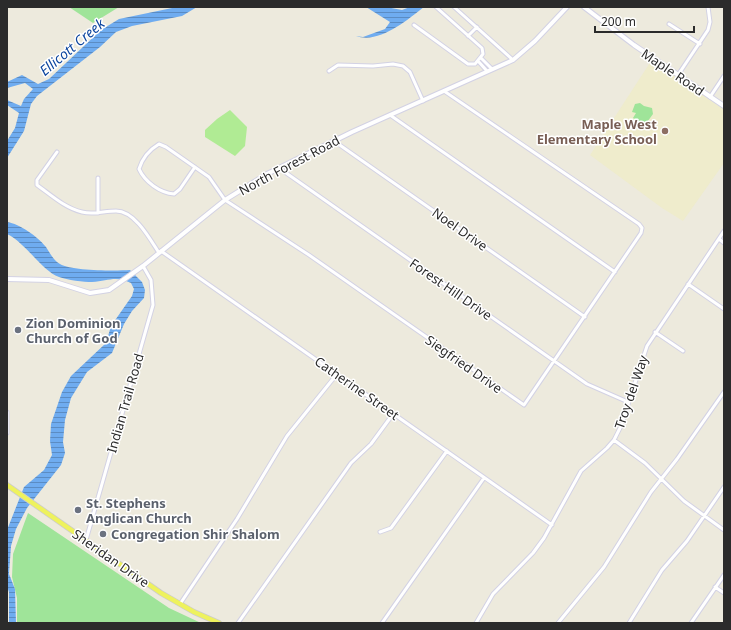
<svg xmlns="http://www.w3.org/2000/svg" width="731" height="630" font-family="'Noto Sans',sans-serif">
<defs>
<pattern id="water-rules" width="6" height="5" patternUnits="userSpaceOnUse"><rect width="6" height="5" fill="#6facf0"/><path d="M0 2.5h6" fill="none" stroke="#5b8cc3"/></pattern>
</defs>
<rect width="100%" height="100%" fill="#edeadd"/>
<path fill="#efeccc" d="M653,58l71,49v56l-41,58 -21,-13 -72,-53z"/>
<path fill="#9fe499" d="M69,7h50l-26,16z
M640,103l4,3 8,2 1,6 -8,11 -12,-7 3,-5 -4,-1 3,-8z
M28,513l141,95 32,15h-184v-25l-5,-21 1,-23z"/>
<path fill="#b0eb94" d="M230,110l17,17 -2,19 -10,10 -30,-19v-7l12,-11z"/>
<path fill="url(#water-rules)" d="M177,7h20l-15,9 -50,10 -16,6 -16,15 -63,49 -6,8 -7,27 -17,27v-17l8,-13 4,-15 -12,-8v-5l14,6 3,-7 9,-10 -8,-6 -18,5v-6l15,-7 16,9 11,-5 52,-49 18,-11z
M366,7h20l16,3 8,-3h14c-18,14 -45,37 -68,29l7,1 22,-8 5,-7z
M7,222c13,2 30,14 39,25 4,6 7,13 14,17 12,7 55,7 70,6l12,12 3,8 -1,8 -12,13 -8,13 -12,29 -25,19 -16,26 -6,22 -2,22 2,11 -4,12 -34,43 -11,21 -5,17 -2,28 6,15 1,34h-7v-31l-2,-6v-56l2,-5 15,-38 20,-17 8,-15 -2,-14 1,-17 11,-32 9,-16 35,-33 5,-17 21,-30 2,-7 -3,-6c-15,-8 -23,-2 -39,-1 -8,0 -25,-2 -33,-5 -17,-6 -33,-34 -52,-43z"/>
<g fill="none" stroke-linecap="round" stroke-linejoin="round">
<g stroke="#d3d2e4" stroke-width="5">
<path id="street" d="M454,7l59,53
M669,24l31,20
M414,25l54,39h7l8,-10 -1,-6 -46,-41
M468,36l9,-9
M481,58l11,11
M478,61l9,10
M329,71l9,-6 35,1 20,-2 10,2 7,6 13,29
M678,75l30,-45 2,-8 -2,-15
M710,97l14,-21
M390,115l225,157
M334,141l251,176
M57,152l-20,28v5c14,10 28,23 45,27 12,3 22,-1 34,-1 19,0 34,28 43,42
M195,167l-15,22 -6,5c-14,-1 -29,-12 -35,-25 3,-10 10,-19 20,-25l7,3 43,30 16,23 84,55 215,150 117,-172 1,-5 -3,-4 -195,-133
M279,168l308,216 41,18
M98,178v35
M719,239l5,4
M161,251l391,274
M688,284l36,25
M655,332l28,19
M7,412v21
M614,440l31,23 39,38 40,29
M380,532l11,-4 56,-77
M86,540l67,-235 -2,-25 -8,-14
M715,587l9,6
M180,604l57,-85 50,-83 50,-62
M238,623l113,-160 20,-19 22,-30
M382,623l102,-145
M476,623l17,-29 40,-41 11,-15 37,-67 26,-23 7,-8 7,-14 26,-80 77,-115
M558,623l46,-56 47,-75 26,-33 47,-67
M629,623l33,-53 25,-29 37,-54
M691,623l33,-48"/>
</g>
<g stroke="#d3d2e4" stroke-width="6">
<path id="secondary" d="M584,7l50,38 90,61
M7,279l42,1 41,13 19,-3 34,-24 82,-66 42,-26 85,-42 161,-72 22,-19 32,-34"/>
</g>
<g stroke="#ccc" stroke-width="6">
<path id="primary" d="M7,485l154,108 33,19 25,11"/>
</g>
<use href="#street" stroke="#fff" stroke-width="3"/>
<use href="#secondary" stroke="#fff" stroke-width="4"/>
<use href="#primary" stroke="#eef25d" stroke-width="4.5"/>
</g>
<circle fill="#8d6e63" stroke="#fff" stroke-width="1.5" cx="665" cy="131" r="4"/>
<g fill="#6b7280" stroke="#fff" stroke-width="1.5">
<circle cx="18" cy="330" r="4"/>
<circle cx="78" cy="510" r="4"/>
<circle cx="103" cy="534" r="4"/>
</g>
<g text-anchor="middle" stroke-width="3" stroke-linejoin="round" paint-order="stroke">
<g font-size="13" fill="#2b2b2b" stroke="#fff">
<text transform="translate(673 72) rotate(34)" y="5">Maple Road</text>
<text transform="translate(289 165) rotate(-28)" y="5">North Forest Road</text>
<text transform="translate(460 229) rotate(35)" y="5">Noel Drive</text>
<text transform="translate(451 289) rotate(35)" y="5">Forest Hill Drive</text>
<text transform="translate(464 364) rotate(35)" y="5">Siegfried Drive</text>
<text transform="translate(357 388) rotate(35)" y="5">Catherine Street</text>
<text transform="translate(631 392) rotate(-71)" y="5">Troy del Way</text>
<text transform="translate(125 403) rotate(-74)" y="5">Indian Trail Road</text>
<text transform="translate(111 558) rotate(35)" y="5">Sheridan Drive</text>
</g>
<g font-size="13" font-weight="bold" fill="#785e54" stroke="#fff" text-anchor="end">
<text x="657" y="129">Maple West<tspan x="657" dy="15">Elementary School</tspan></text>
</g>
<g font-size="13" font-weight="bold" fill="#5b616d" stroke="#fff" text-anchor="start">
<text x="26" y="328">Zion Dominion<tspan x="26" dy="15">Church of God</tspan></text>
<text x="86" y="508">St. Stephens<tspan x="86" dy="15">Anglican Church</tspan></text>
<text x="111" y="539">Congregation Shir Shalom</text>
</g>
<g font-size="14" font-style="italic" fill="#0c459e" stroke="#fff">
<text transform="translate(72 47) rotate(-40)" y="5">Ellicott Creek</text>
</g>
</g>
<rect width="731" height="630" fill="none" stroke="#2b2b2b" stroke-width="16"/>
<path d="M595 26v6h99v-6" fill="none" stroke="#2b2b2b" stroke-width="2"/>
<text x="601" y="26" font-size="12" fill="#2b2b2b" stroke="#ffffff" stroke-width="3" paint-order="stroke">200 m</text>
</svg>
